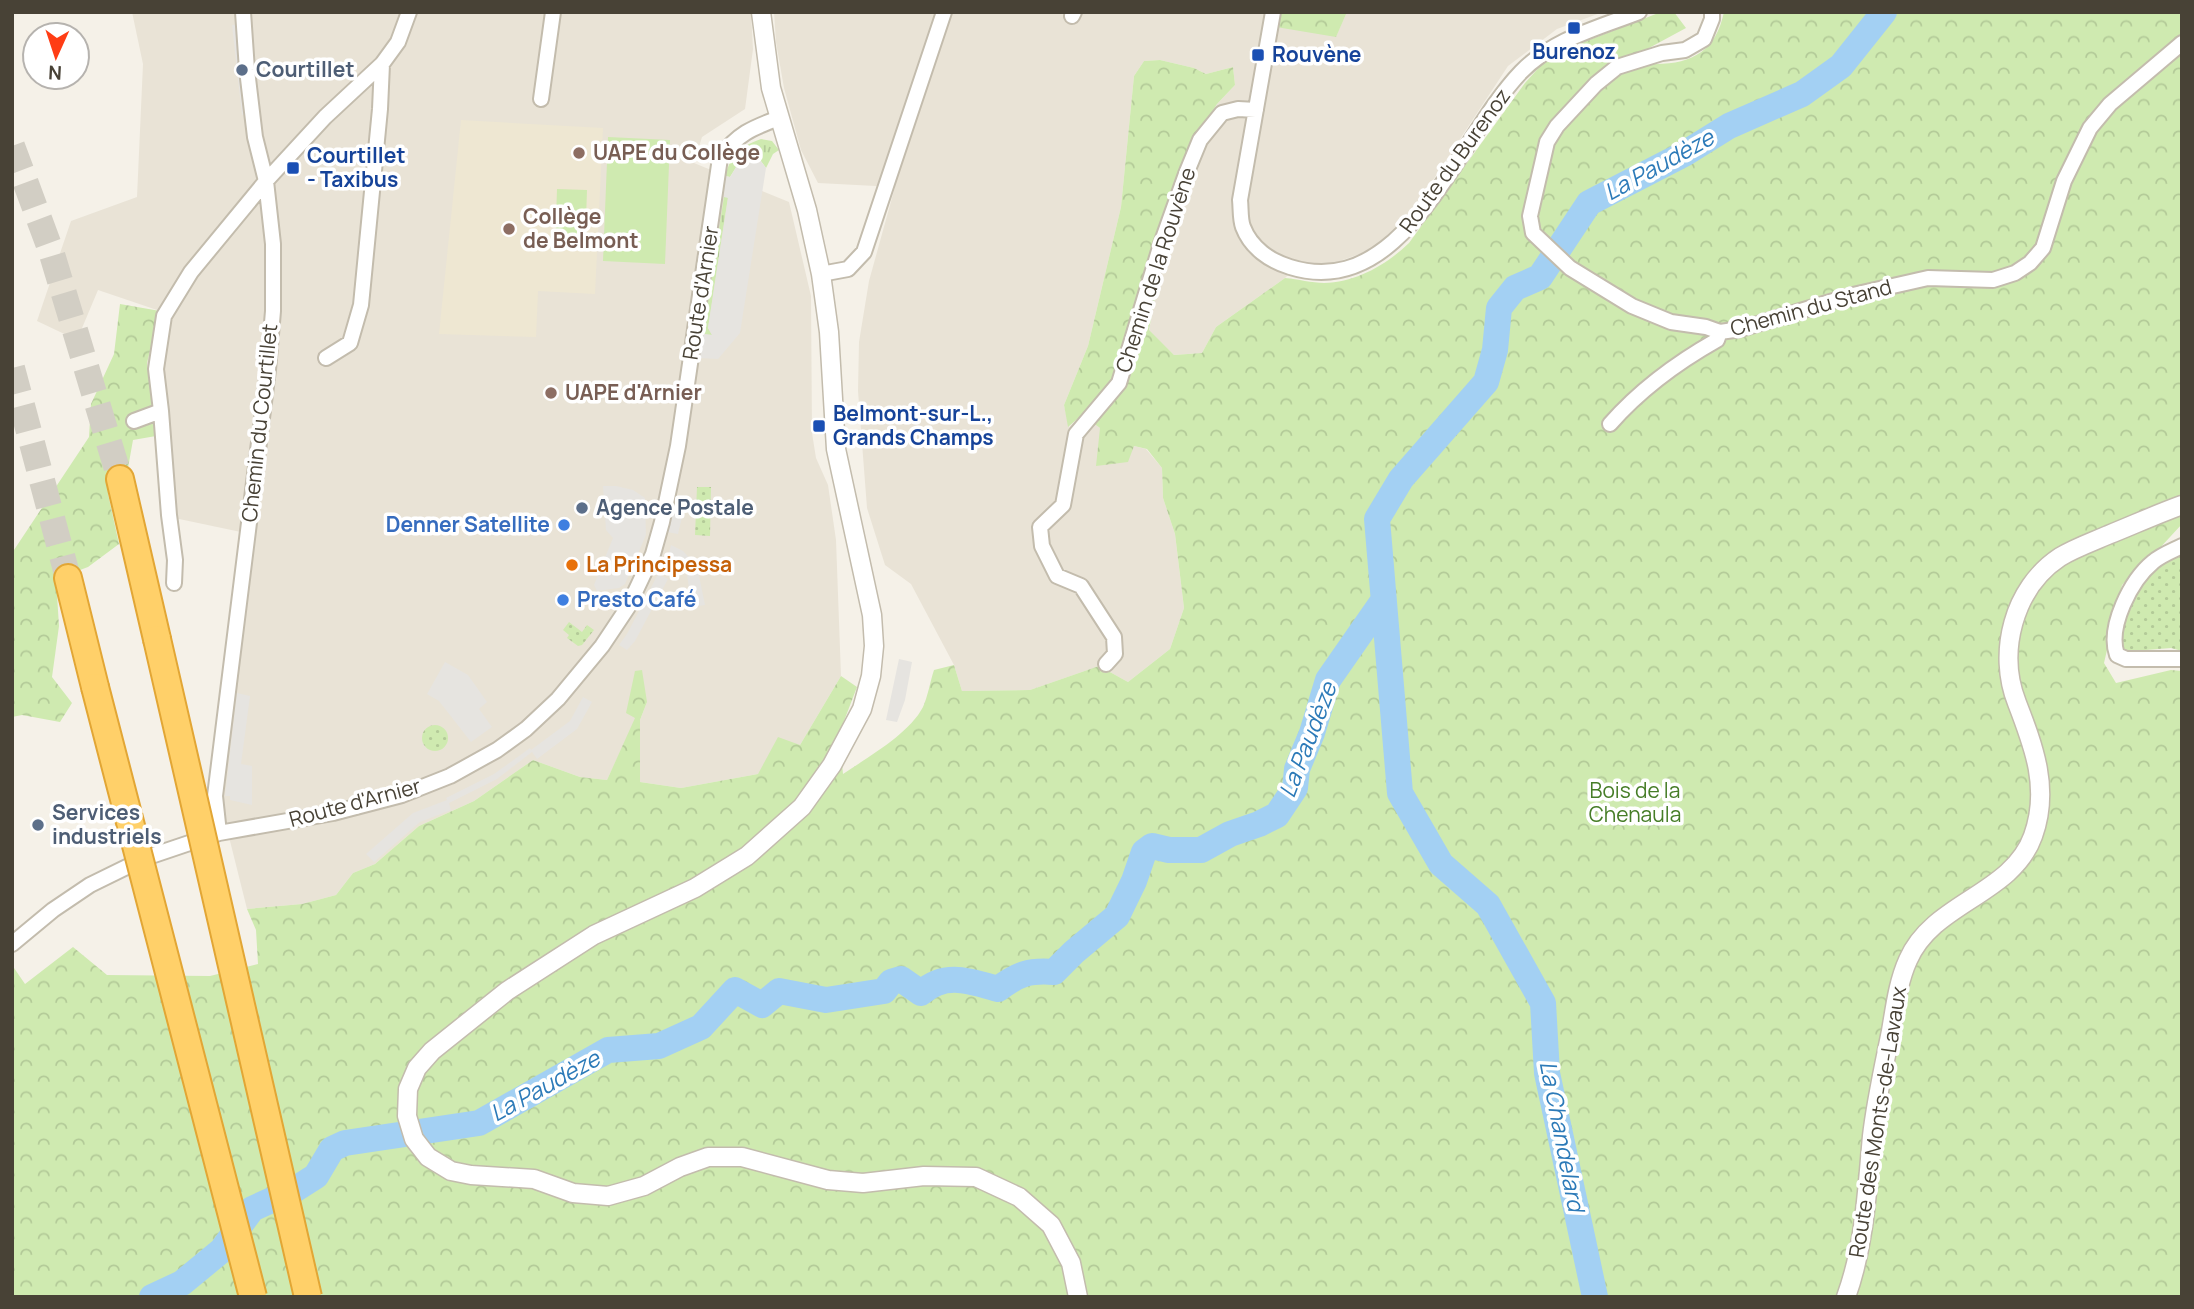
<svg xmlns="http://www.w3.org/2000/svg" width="2194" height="1309" font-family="Manrope,sans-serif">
<defs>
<pattern id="grass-tufts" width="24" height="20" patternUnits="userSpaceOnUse" patternTransform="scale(1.75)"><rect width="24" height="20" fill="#cfeab0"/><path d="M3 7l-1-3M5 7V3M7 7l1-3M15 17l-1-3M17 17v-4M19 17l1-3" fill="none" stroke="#b3ca98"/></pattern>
<pattern id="forest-crowns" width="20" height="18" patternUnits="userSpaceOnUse" patternTransform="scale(1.75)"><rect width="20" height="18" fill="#cfeab0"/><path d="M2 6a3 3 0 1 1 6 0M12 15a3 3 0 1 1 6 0" fill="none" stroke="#b3ca98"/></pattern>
<pattern id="park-dots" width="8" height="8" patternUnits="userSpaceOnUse" patternTransform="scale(1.75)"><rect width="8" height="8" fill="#cfeab0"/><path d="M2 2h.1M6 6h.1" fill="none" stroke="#b3ca98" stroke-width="1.8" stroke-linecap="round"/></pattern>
</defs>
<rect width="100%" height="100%" fill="#f5f1e8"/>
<path fill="#e9e3d6" d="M132,12h619l2,37 -8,60 -43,28 -8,26 95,39 22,94 1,137 4,25 12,27 8,55 5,136 -41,69 -42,29 -77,14 -41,-6v-62l7,-18 -11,16 -29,62 -27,-3 -47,-17 -59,41 -55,25 -44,38 -22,9 -17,22 -34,9 -55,5 -28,-112 36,-262 -90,-19 -18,-153 13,-52 -62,-21 -21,50 -40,-19 34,-100 66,-24 6,-133z
M774,12h505l57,24 11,-24h256l-46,17 -49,37 -96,146 -41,38 -40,14 -29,-2 -17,16 -69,49 -14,26 -28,2 -25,-24 27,-148 18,-42 23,-37 18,-19 -2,-18 -27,7 -12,-6 -34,-8 -16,1 -10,15 -13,131 -33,139 -24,59 5,22 13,-12 18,13 34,18 12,3 16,19 1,30 12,36 9,74 -14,41 -42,33 -29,-16 -69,24 -68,1 -8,-26 -43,-81 -26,-19 -18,-57 -9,-117 1,-49 10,-61 26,-94 -77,-4 -17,-33 -17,-62 -8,-46z"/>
<path fill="#eee7d2" d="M461,120l142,8 -8,166 -57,-3 -2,46 -97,-3z"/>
<path fill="url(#grass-tufts)" d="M761,139l11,2 7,9 -6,4 -7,14 -14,-19 -12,12 -10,16 -5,-1c7,-23 14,-29 36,-37z
M724,197h4l-20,131 4,7 -9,-1v-3z"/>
<path fill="url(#forest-crowns)" d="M1279,12h68l-11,25 -60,-10z
M1661,12h13l12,16 -37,20 7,16c37,0 60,-14 68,-52h458v478l-2,2 2,4v28l-24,26 -36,35 -18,78 12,20 55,-13 11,1v626h-2170v-332l13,19 48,-37 34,28 103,1 48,-12 -2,-34 -9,-21 55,-5 34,-9 17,-22 22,-9 44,-38 55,-25 59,-41 47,17 27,3 28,-62 -9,-5 9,-42 7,-1 5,32 -7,18v62l41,6 77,-14 20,-37 22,8 41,-69 16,11 -18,47 4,40c25,-17 66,-40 80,-67 5,-11 7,-25 11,-37l20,-5 8,26 68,-1 69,-24 29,16 42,-33 14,-41 -9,-74 -12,-36 -1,-30 -15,-19 -13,-3 -6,16 -32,4 4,-38 -18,-13 -14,12 -4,-22 24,-59 33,-139 13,-131 10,-15 16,-1 34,8 12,6 27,-7 2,18 -18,19 -23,36 -18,43 -27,147 25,25 28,-2 14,-26 69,-49c13,1 27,5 39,5 33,-1 62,-18 85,-40l116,-160 18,-20 23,-14z
M120,304l40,7 -13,52 9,73 -23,4 -5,28 -20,26 11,50 -31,23 -32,12 3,47 -7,51 20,26 -12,19 -38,-7 -10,2v-164l77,-116 2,-33 23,-50z"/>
<path fill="url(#park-dots)" d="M697,487h14l-1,49 -15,-1z
M2182,552v99l-11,-3 -50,4v-29l6,-18 25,-37z
M569,622l13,10 5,-7 7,5 -12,15 -4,1 -11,-8 2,-3 -6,-5z
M422 738a13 13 0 1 1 26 0a13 13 0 1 1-26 0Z"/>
<path fill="#cfeab0" d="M608,137l62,3 -5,124 -62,-3z
M557,189l30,1 -2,59 -30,-1z"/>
<path fill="#e6e4e0" d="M244,24l8,90 -10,1 -10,-90z
M752,149l14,19 -26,165 -22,26 -19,-1 4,-24 9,1 -4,-7 20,-130 -4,-1 1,-21 5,1 10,-16z
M603,486h13l17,4 12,8 1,37 -21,49 -6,4 -22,3 -3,-6 19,-47 -7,-8z
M675,499l11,2 -8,33 -11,-2z
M671,545l12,6 14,15 8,39 -13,2 -5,-32 -4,-8 -6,-6 -9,-5z
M658,574l10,5 -33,62 -8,9 -8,-5 8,-11z
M899,659l13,3 -7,38 -8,22 -11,-2z
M445,662l23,13 19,27 -8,7 13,18 -21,15 -32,-41 -12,-7z
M237,693l13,3 -9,68 11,2v39l-22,-5v-4h-5z
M583,697l9,5 -15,27 -40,30 -5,-7 -35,27 -48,24 2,7 -31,12 -46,40 -8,-8 47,-41 34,-13 -1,-2 48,-24 36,-26 1,2 39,-29z"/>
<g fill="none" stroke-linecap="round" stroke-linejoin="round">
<path stroke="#a3d0f3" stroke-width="26" d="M152,1297l30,-14 40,-33 30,-41 42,-19 22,-14 16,-27 13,-6 134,-20 129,-73 51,-4 42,-19 34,-37 27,15 17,-14 47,9 58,-9 7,-9 10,-3 20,14c24,-22 49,-12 77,-4 20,-15 31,-19 56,-17l20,-20 43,-36 17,-35 10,-29 8,-6 17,4h32l29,-16 29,-10 18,-9 18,-27 2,-19 15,-36 16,-53 55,-79
M1595,1297l-48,-224 -4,-70 -55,-98 -47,-41 -41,-71 -23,-274 24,-40 85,-97 9,-32 4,-42 16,-20 25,-11 49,-74 95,-49 45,-28 73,-32 39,-28 43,-54"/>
<path stroke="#d2cec4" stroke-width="26" stroke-dasharray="26 13" stroke-linecap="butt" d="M12,146l39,105 69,228
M12,368l56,210"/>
<g stroke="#c3bcad" stroke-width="18">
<path id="minor" d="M1273,12l-33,188c1,9 0,19 3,27 8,21 27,34 47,40 115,36 168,-130 231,-195 32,-33 77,-44 118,-60
M1712,12v7l-8,20 -19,11 -23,3 -45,14 -21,17 -39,42 -10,16 -17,74 3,17 37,35 62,38 39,16 35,5 14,5 21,-3 112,-34 75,-17 65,2 22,-7 15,-10 13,-15 21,-67 26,-53 20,-24 72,-61
M1072,16l2,-4
M541,99l12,-87
M821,274l27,-5 16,-17 80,-240
M326,358l24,-15 11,-38 19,-196 2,-45
M161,411l8,104 6,45 -1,23
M134,421l27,-10 -5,-42 8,-53 27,-44 75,-91 59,-64 57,-53 16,-22 11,-30
M1610,424c29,-33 68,-62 107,-84l3,-8
M2182,546c-10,5 -21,9 -29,16 -22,18 -46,65 -36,93l9,4h56
M1106,664l9,-10 -1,-17 -33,-51 -24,-10 -15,-30 -2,-19 23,-22 13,-71 43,-51 42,-139 25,-70 14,-34 22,-27 16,-4 18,1
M219,833l-4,-37 53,-426 5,-59v-67l-7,-63 -11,-44 -8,-67 -4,-58
M12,944l41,-34 37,-25 55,-27 74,-25 114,-20 69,-18 48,-19 47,-26 29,-21 32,-30 44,-53 26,-39 25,-53 9,-32 16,-76 42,-288c17,-24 32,-30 59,-40"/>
</g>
<g stroke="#c3bcad" stroke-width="21">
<path id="tertiary" d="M761,12l10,76 36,122 14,64 8,58 7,117 36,166 2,31 -3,30 -9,33 -30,56 -30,42 -55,49 -52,32 -101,47 -87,56 -75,60 -15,17 -9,21 -1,27 7,23 14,18 23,14 20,4 63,4 39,14 35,3 36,-10 36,-19 28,-10h34l86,23 35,3 61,-7 52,1 43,20 32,28 20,38 7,34
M1846,1297c19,-52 21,-107 26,-161 4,-35 12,-70 19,-105 4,-23 7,-49 17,-71 25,-58 104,-65 125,-124 17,-47 1,-89 -16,-133 -20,-50 -4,-115 43,-146 15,-9 32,-15 48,-22 25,-10 49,-21 74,-30"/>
</g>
<g stroke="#e2a635" stroke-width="30">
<path id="motorway" d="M120,479l37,160
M68,578l27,109"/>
</g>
<use href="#minor" stroke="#fff" stroke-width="14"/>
<use href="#tertiary" stroke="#fff" stroke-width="18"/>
<use href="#motorway" stroke="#ffd069" stroke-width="26"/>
<g stroke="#e2a635" stroke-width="30" stroke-linecap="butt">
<path id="motorway-bridge" d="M157,639l151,658
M95,687l158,610"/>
</g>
<use href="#motorway-bridge" stroke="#ffd069" stroke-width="26"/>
</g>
<g fill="#1a4fb4" stroke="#fff" stroke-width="2.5">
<rect x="1567" y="21" width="14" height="14" rx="3.5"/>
<rect x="1251" y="48" width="14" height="14" rx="3.5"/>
<rect x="286" y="161" width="14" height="14" rx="3.5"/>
<rect x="812" y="419" width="14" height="14" rx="3.5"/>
</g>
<g fill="#5c6f8a" stroke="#fff" stroke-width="2.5">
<circle cx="242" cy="70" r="7"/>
<circle cx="582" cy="508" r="7"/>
<circle cx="38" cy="825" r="7"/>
</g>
<g fill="#8d6e63" stroke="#fff" stroke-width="2.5">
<circle cx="579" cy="153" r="7"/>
<circle cx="509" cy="229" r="7"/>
<circle cx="551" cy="393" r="7"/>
</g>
<g fill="#3f7fe0" stroke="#fff" stroke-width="2.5">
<circle cx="564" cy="525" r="7"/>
<circle cx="563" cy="600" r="7"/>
</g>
<circle fill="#e8710a" stroke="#fff" stroke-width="2.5" cx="572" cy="565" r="7"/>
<g text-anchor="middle" stroke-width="7" stroke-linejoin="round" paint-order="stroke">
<g font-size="21" font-weight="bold" fill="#164399" stroke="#fff" text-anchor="start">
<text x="1574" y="59" text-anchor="middle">Burenoz</text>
<text x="1272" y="62">Rouvène</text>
<text x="307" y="163">Courtillet<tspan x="307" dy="24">- Taxibus</tspan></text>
<text x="833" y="421">Belmont-sur-L.,<tspan x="833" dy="24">Grands Champs</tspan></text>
</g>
<g font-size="21" font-weight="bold" fill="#4e5e75" stroke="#fff" text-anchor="start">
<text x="256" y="77">Courtillet</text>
<text x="596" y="515">Agence Postale</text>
<text x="52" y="820">Services<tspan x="52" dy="24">industriels</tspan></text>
</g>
<g font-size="21" font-weight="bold" fill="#785e54" stroke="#fff" text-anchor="start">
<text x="593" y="160">UAPE du Collège</text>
<text x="523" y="224">Collège<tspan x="523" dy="24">de Belmont</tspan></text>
<text x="565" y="400">UAPE d'Arnier</text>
</g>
<g font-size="21" fill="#484236" stroke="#fff">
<text transform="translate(1455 161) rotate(-54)" y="7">Route du Burenoz</text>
<text transform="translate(1156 270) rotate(-72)" y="7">Chemin de la Rouvène</text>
<text transform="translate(701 293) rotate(-81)" y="7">Route d'Arnier</text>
<text transform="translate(1811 308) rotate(-15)" y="7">Chemin du Stand</text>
<text transform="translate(260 423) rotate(-84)" y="7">Chemin du Courtillet</text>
<text transform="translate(355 803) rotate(-15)" y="7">Route d'Arnier</text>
<text transform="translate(1878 1122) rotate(-81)" y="7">Route des Monts-de-Lavaux</text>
</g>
<g font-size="21" font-weight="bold" fill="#366cbe" stroke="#fff" text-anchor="end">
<text x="550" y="532">Denner Satellite</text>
<text x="577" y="607" text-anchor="start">Presto Café</text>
</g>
<g font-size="21" font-weight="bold" fill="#c56008" stroke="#fff" text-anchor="start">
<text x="586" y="572">La Principessa</text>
</g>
<g font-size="21" fill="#467d27" stroke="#fff">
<text x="1635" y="798">Bois de la<tspan x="1635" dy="24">Chenaula</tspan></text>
</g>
<g font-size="23" font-style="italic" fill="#2c7ab8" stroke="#fff">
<text transform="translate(1659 165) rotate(-29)" y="8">La Paudèze</text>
<text transform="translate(1308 740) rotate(-69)" y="8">La Paudèze</text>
<text transform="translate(545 1086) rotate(-29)" y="8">La Paudèze</text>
<text transform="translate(1562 1136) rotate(79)" y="8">La Chandelard</text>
</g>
</g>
<rect width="2194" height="1309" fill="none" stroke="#484236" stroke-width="28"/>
<g transform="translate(56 56) rotate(183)"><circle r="33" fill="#ffffff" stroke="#b6b3af" stroke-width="2"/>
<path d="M0-5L12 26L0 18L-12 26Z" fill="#ff3d15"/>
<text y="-10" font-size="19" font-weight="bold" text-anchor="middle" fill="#484236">N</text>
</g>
</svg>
